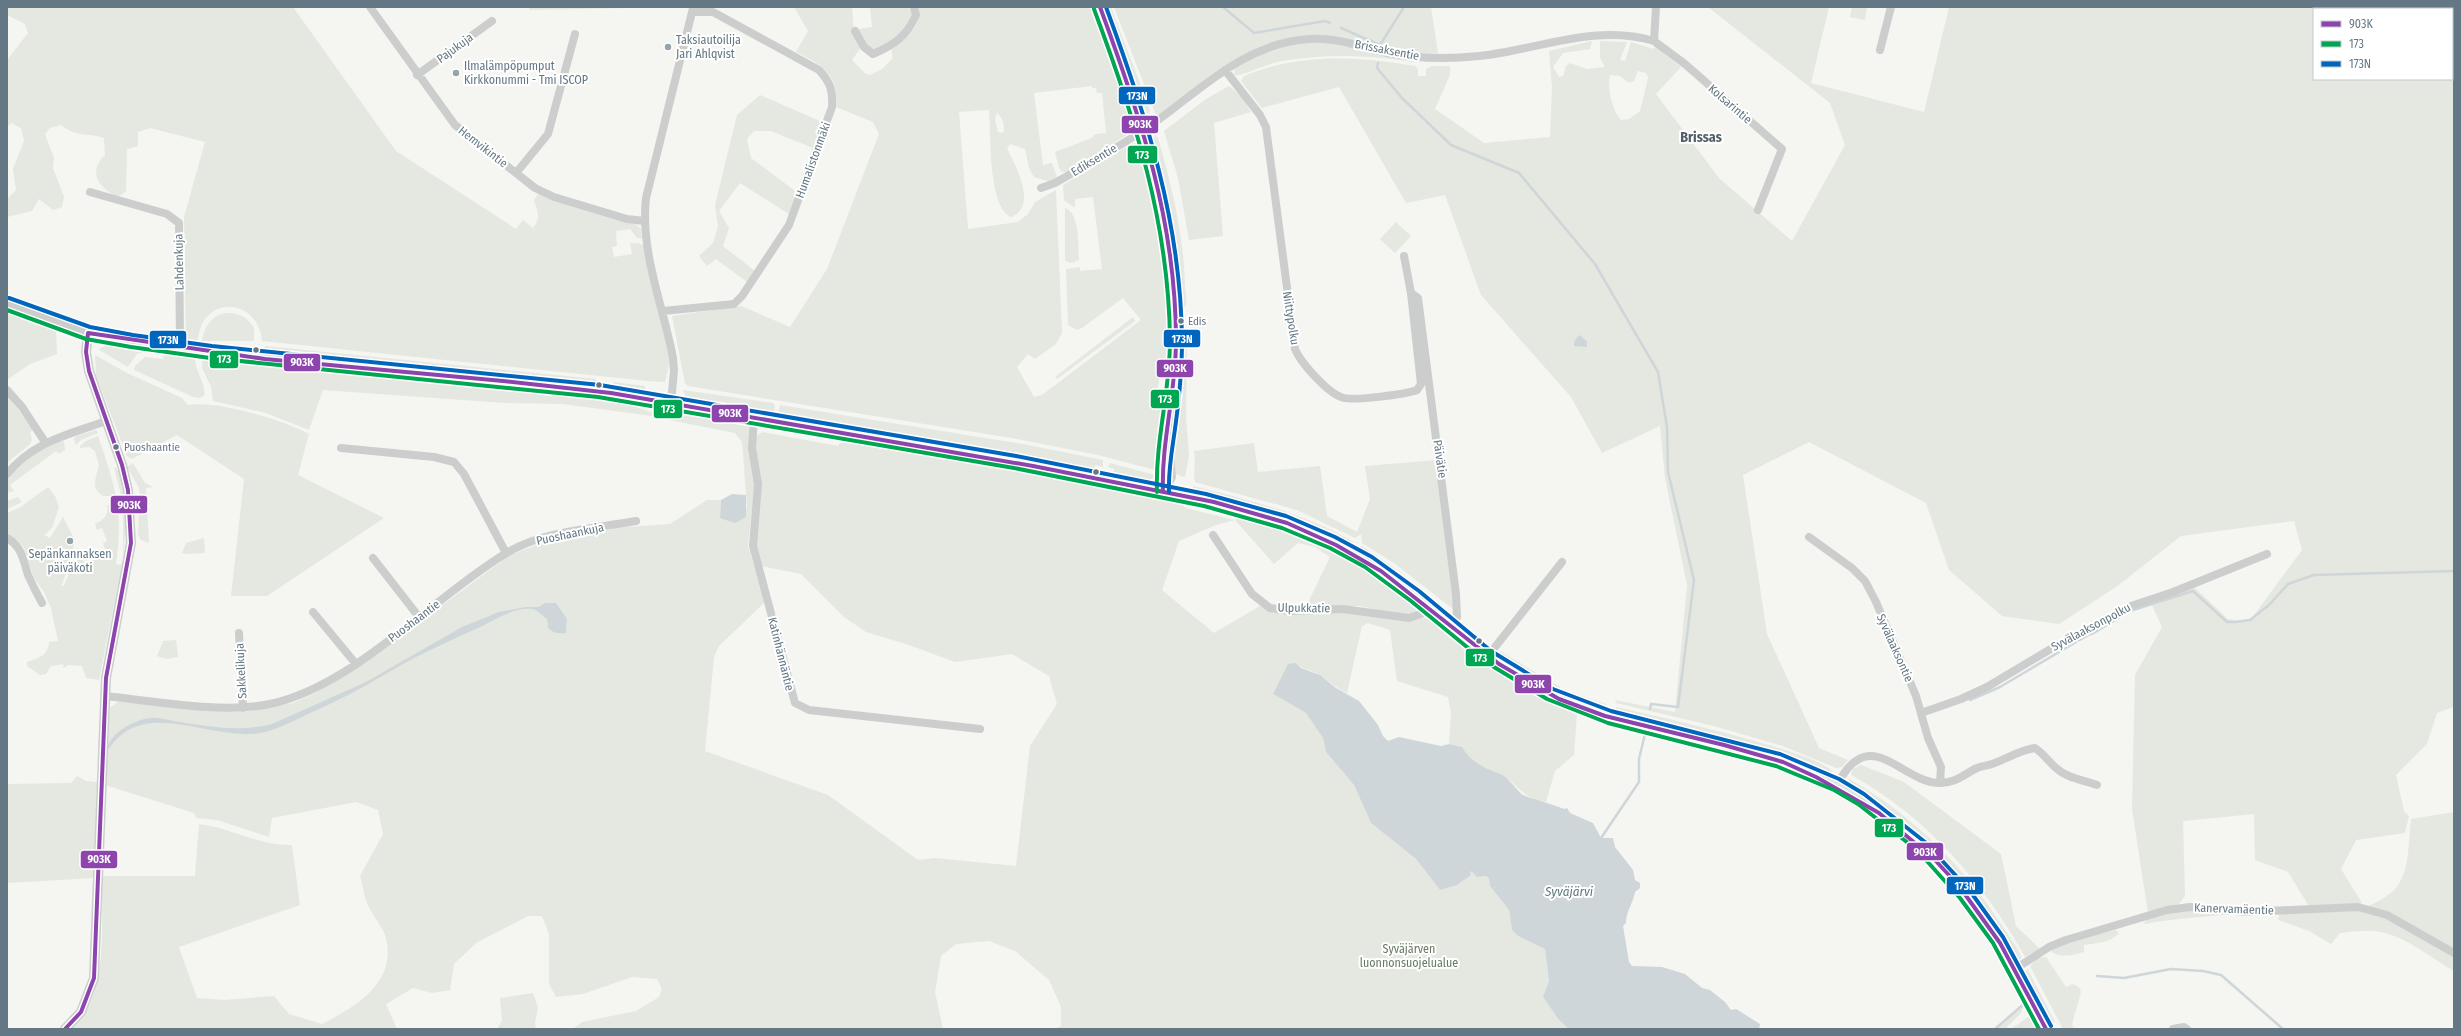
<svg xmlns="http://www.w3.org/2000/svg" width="2461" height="1036" font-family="'Fira Sans Condensed',sans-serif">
<rect width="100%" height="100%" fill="#f5f5f2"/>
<path fill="#e4e8e0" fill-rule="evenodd" d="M7,7h286l103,144 120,78 7,-9 10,8c8,-11 5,-15 1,-28l4,-6 99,31 4,4 1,10 -5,-1 -7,-9 -14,2 1,15 -5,1 2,10 18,-3 -2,-11h8l6,3 26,115 -5,21 -17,-1 -386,-40c-4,-44 -60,-47 -64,-1l-12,-1 -2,-122 21,-75 -55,-14 -12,4v14l-11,3 -1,42 -8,6c-19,-9 -31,-24 -13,-42l-1,-17c-17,-6 -27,0 -43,-13l-11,3 -5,6 9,24 -1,10 11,29 -2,10 -9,3 -14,-11 -7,12 -25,6v-18l9,-9 -3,-21 11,-28 -3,-13 -10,-5 -4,4v-67l21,-27 -3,-9 -18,-9z
M528,7h153l-151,3z
M794,7h58l2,25 7,15 -9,13 14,14 4,1 12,-6 11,-11 -2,-9c13,-11 33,-22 26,-42h179l40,110 -2,10 -6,7 -61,38h-5l-3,-4 -4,-16 37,-14 3,-4 11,-1 -4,-40h-5l-1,-5h-4v-2l-58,7 9,72 9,-2 5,14 -2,3 -4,2 -17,-5 -5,-9 -4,-19 -15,-5 -3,5c9,16 31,58 4,68 -23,-9 -20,-84 -22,-107l-30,2 9,117 50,-7 10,-8 7,-12 21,-12 6,143 -6,11 -21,15 -7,-5 -11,13 17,30 8,-2 99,-75 -18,-22 -41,30 -5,2 -9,-5 -2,-56 14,-2v4l22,-2 -9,-72 -18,2v7l-2,1 -9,-7 -1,-15 68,-41 6,-1 8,5 24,105 2,82 -13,50v5l7,3 1,9 -7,69 -61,-16 -86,-17 -324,-52 -3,-3 -13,-67 69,-10 49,21 37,-58 52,-135 -6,-12 -37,-15c3,-32 -14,-43 -40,-55l12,-21zM997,112c5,6 9,13 6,21l-5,-1 -3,-12z
M870,7h43l2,7 -9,16 -30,22 -18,-15 1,-8 13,-2z
M1105,7h6l39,103 -1,5 -5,-5z
M1114,7h317l7,46c-60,4 -104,-29 -165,-11 -26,8 -49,23 -70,40 -12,9 -33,30 -47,33z
M1708,7h121l-18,76 113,29 25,-105h505v700l-17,6 -10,31 -31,31 8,36 5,5 -4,17 -49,7 -15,29 21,34 -17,4 -35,1 -22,-36 -33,-12 -1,-46 -71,7 2,75 -6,8 -31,9 -16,-104 3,-134 27,-48 -12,-26 44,-14 34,32 21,3 53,-72 -8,-29 -113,15 -65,51 -57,37 -57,-8 -53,-46 -23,-67 -117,-61 -66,33 24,159 52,114 29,12 -6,7 -6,1 -53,-22 -69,-20 -98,-23 -1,-3 60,12 12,-127 -22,-107 -5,-52 -58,27 -31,-56 -90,-102 -36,-100 -39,8 -67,-116 -77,21 -21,-27 3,-5c54,-23 114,-20 171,-10l3,3v7h8v-7l6,-3h18v9l-15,34 49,34 66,-6 2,-50 -3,-36 43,-10 -2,8 -27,4 -10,14 6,10 4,-1 3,-10 4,-3 17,6 18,-2 -5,-9v-17l27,1 -7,18 5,1 6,-19 23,7 1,-3 26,21 -25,27 63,84 73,63 53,-96 -15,-42zM2314,9h138v70h-138zM1638,71l8,2 2,5 -8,33 -11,8 -8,1c-9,-10 -14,-32 -11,-45l10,1 9,7 5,-2z
M1852,7h15l-2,13 -15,-3z
M1322,42l93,18v2c-50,-7 -87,-9 -138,0 -9,2 -38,15 -43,13l1,-8c31,-16 52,-24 87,-25z
M1229,86l13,11 9,15 -37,11 9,113 -34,4 -11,-62 -14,-47 42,-32z
M760,95l62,27 -9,26 -42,-17h-17l-7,8 4,19 47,35 -9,21 -49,-31 -21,28 10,17 -6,18 32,25 -8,11 -31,-23 -9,7 -8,-10 14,-13 5,-16 -3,-22 22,-90z
M1155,135l3,3c14,49 26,98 27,149 1,6 2,15 0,21l-3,-6 -9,-82 -20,-82z
M1065,208c15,5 13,38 14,52l-8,3 -6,-2z
M1396,222l15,14 -16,17 -15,-14z
M7,309l49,22 1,23 -27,10 -22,15z
M225,313c13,-1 23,4 29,15v13h-52c3,-15 8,-24 23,-28z
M1133,317l2,4 -78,58 -2,-2z
M110,344l32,8 -5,2 -9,13 -30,-18z
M265,346l331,33 -1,4 -18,1 -285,-29 -28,-6z
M1184,346l3,1 -1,70 3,38 -4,22 -10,-3 -2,-42 7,-83z
M164,354h31c-2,16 12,29 9,42l-5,2 -6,-1 -59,-27 1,-4 10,-9 18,2z
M95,355l32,18 55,25 6,7c29,-5 95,15 121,29l-11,41 86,43 -117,78h-36l13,-117 -67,-44 -45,24 -5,-3 -31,-80z
M203,355l259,27 5,4 9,-3c54,8 127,7 176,30v3l-89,-12 -58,-1 -182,-13 -14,40 -43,-17 -53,-12 -2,-14 -9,-19z
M614,382l31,4v6l-31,-7z
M683,390l90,13 2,3 -2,9 -78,-12 -9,-7z
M7,395l26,35 -3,2 2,8 -2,4 -23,19z
M780,405l243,39 80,16v7l-8,-2 -1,4h-20l-296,-53z
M665,411l80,13 5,4 5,52 -7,66 17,56 -46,44 -5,11 -9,94 123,44 90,65 17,-2 81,8 14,-120 27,-42 -8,-28 -37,-22 -57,8 -46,-17 -43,-13 -22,-15 -43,-43 -40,-8c-10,-36 -6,-91 -5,-130l6,-4 76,14 2,-3 35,1 58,9 248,48 4,7 50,12 1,-3c66,7 128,44 179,86l2,10 -13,3 -44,-10 -54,1 24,-50 -15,-10 -17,-4 -24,21 -39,-44 -19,5 -37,16 -17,49 52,43 46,-27 10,4 77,2 72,7 11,-2c43,35 92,81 147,96l-3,42 -19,16 -9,31c-20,-2 -28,-16 -43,-27 -4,-3 -12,-3 -17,-5 -10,-7 -18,-13 -24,-23l-13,-3 2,-31 -3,-16 -51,-16 -7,-51 -22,-7 -6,3 -15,67c-11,-5 -19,-13 -29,-19 -8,-5 -15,-4 -22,-11l-11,8 -12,23 33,19 17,25 3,14 28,33 17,38 45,36 24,31 19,-6 11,-8 1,-5 6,6 9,-1 3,3 1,7 19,24 3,20 6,6 27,13 4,32 -6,16 16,23 10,9h-515l7,-3v-19l-12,-27 -34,-29 -26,-10 -33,3 -15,12 -6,36 8,37h-370l9,-7 54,-11 23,-14 3,-8 -5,-10 -25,-2 -49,17 -27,3 -7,-13v-50l-7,-18h-14l-52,27 -22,21 -4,26 -18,3 -19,-5 -27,16 11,25h-326c39,-30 30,-109 31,-153h93l4,-52c32,4 61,22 93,21l8,60 -121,42 18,51 27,2 50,-4 15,18 33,10c33,-17 75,-41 64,-86 -3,-11 -13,-22 -18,-33 -4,-8 -5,-20 -8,-29l23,-42 -5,-24 -22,-8 -84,16 -3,19 -52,-17 -21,-2 -2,-5 -89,-28 5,-77 9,-7 124,11 50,-9 22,-10 49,-30 146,-108 37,-14 23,-5 57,-9 43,-3 37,-24h14l-1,18 27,-10 -5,-66 -7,-9 -76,-15zM547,619h20l-1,14 -18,-5z
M96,430l2,3 -17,7 -5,5 -2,-6 2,-3z
M98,436c17,50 26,75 18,128l6,1 -23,115 -13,-2 -4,-12 -14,-1 -4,3 -1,-4 -12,2 -5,8 -6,1 -13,-9v-4c12,-4 21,-6 22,-20l9,-1 -7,-33 -7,-16 -10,-14 -11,-32 -16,-13v-20l12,-5 29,-21 7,9 4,11 -7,21 -8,7 6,3 13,-21 12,23 -5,22 -2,6 -6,3 4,3 -5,12h3l14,-38 6,15 23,-8 -4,-12 4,-2 -5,-13 -5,2 -2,-6c9,-4 14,-9 12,-19l5,-1v-8h-9c-13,-8 -7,-19 -4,-30l-4,-15 -6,-4 -9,1v-2l6,-5z
M64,441l1,9 -6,4 -3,-3 -46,34 4,6 -7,2v-13c15,-17 33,-35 57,-39z
M1254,443l4,29 62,-6 7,50 30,16 13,-33 -5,-33 73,-6 15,137v12l-59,-46 -32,-20 -1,-9 -6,4 -58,-28 -102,-28c-2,-10 1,-20 -1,-31z
M133,463l12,20 8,4 -7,1 3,55 -8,-3 -3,-5 2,-39 -1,-8 -12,-21z
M1110,463l45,12 -4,5h-18l-19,-7v-4l-6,-2z
M114,467c16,5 11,77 9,91v-54z
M1193,486c56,14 111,27 161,56l-4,3 -67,-31 -91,-23z
M18,497l4,5 -2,1 -13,6v-8z
M204,538l1,15 -18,1 -5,-1 4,-10z
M1362,546l31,21 58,47 -4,2 -34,-29 -53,-37z
M176,640l2,17 -12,2 -9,-3 6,-15z
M1500,651l60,36 1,4c-16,0 -50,-24 -60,-36z
M1570,692l36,12 2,4 -3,2 -36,-13z
M1616,707c35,8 201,44 217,65l-7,1 -60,-23 -148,-36 -4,-4z
M1861,765l43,17 97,72 15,72 24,23 -15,8c-41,-74 -99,-141 -174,-182l2,-6z
M77,776l9,5 11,1 -3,96 -87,5v-99l64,-1z
M1849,779c65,36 119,92 158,154 4,7 15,19 14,26h-5c-48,-76 -86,-123 -163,-172l-5,-5z
M2454,812v138l-89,-43c48,-17 41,-44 46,-88z
M2185,909l56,4c-33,4 -65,5 -97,11l4,-7z
M2356,910l30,7 68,38v16c-25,-14 -50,-37 -80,-40 -11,-1 -23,1 -34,2l-9,11 -22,-13 -31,-11 2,-7z
M2116,930l3,3c-8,10 -23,10 -35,12v7c-12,3 -22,6 -33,0 8,-11 51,-19 65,-22z
M2046,957l20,30 6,-3 7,3 2,5 -9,32 2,5h-11l-33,-63 8,-8z
M2028,970l27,52 -2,1 -27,-46 -1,-6z
M533,993l5,15 -3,15 1,6h-39l5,-8 -2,-23z
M2025,1003l-4,10 -16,16h-10z
M2028,1017l6,1 5,11h-28z"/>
<path fill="#ced6d9" d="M1579,335l8,6v6l-13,-1v-4z
M732,494l14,1v22l-11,6 -15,-5 1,-18z
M545,603h11l11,16 -1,14c-8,1 -12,0 -18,-5l-1,-9c-5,-3 -9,-9 -15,-10 -19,-2 -37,11 -54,19 -20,9 -40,18 -60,28 -34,18 -66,39 -101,54 -18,8 -37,19 -56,23 -53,9 -119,-39 -154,19 0,-18 27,-32 43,-34 9,-1 21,3 30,4 31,5 61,10 92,2l94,-42 96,-55 37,-15 27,-5h13z
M1296,663l5,5 19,7 16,13 23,13 19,24 5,11 5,5 11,-4 42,9 8,-2 13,3c9,15 23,22 39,27 6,2 18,19 22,21 12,5 27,8 41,14l3,-1 3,5 23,10 8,15h12l2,9 18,23 2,10 5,3v5l-5,4c-2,11 -9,20 -9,31l-3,3 6,36 3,4 30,1 23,7 17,14 8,2 15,12 6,8 5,-1 24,15 -1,5h-190l-10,-9 -16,-23 6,-16 -4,-32 -27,-13 -6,-6 -3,-20 -19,-24 -1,-7 -3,-3 -9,1 -6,-6 -1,5 -13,9 -17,5 -24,-31 -45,-36 -17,-38 -28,-33 -3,-14 -17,-25 -33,-19 15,-30z"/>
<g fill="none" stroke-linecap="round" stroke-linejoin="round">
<path stroke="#ced6d9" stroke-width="2.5" d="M1223,7l31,26 71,-12 5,2
M1341,28l39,17 24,-38
M1378,63l-1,5 25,30 49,47 68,28 76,91 63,108 9,55 1,45 26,108 -16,127 -27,-3 -1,5
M2092,634l38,-23 63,-20 34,31h8l15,-2 19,-15 19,-21 26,-9 140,-4
M1970,700l30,-13 76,-45
M1601,838l38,-56v-23l6,-25
M2097,976l27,2 47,-9 32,2 18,4 62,54
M1995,1029l30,-26"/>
<g stroke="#d1d3d2" stroke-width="13">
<path id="secondary" d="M1163,492c70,14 142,30 203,69 61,38 110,93 173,128 59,32 126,40 191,57 105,28 189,80 253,171 24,35 43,74 63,112"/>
</g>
<path stroke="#cccece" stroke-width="8" d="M370,7l85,118 80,63 19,9 73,22 17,2
M1656,7l-2,34 31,23 97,85 -24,61
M855,31l9,16 9,7c21,-9 34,-18 43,-39l-2,-8
M1880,50l11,-43
M1225,70l35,45 6,12 29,222c5,13 32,43 46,48 10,5 65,-3 76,-7l4,-6 -10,-91 -7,-37
M417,75l75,-54
M516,173l32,-39 27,-100
M1041,188l14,-5c30,-17 60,-34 89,-53 52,-35 98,-87 165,-91 27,-2 53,8 79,14 30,6 61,6 91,3 58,-6 116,-33 175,-15
M90,192l77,22 12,9 1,125
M1411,293l7,5 38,296 1,23 -4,12
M663,311l71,-7 8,-8 47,-71 43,-118c1,-17 -2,-25 -13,-37l-106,-58h-19
M7,390l15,17 23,35
M671,403l3,-32 -1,-13c-10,-53 -33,-106 -27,-160l47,-190
M754,419l-2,29 6,36 -5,62 42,157 14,7 171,19
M341,448l93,9 20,5 10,12 42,79
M7,474c27,-33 61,-39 99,-53
M1213,535l39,59 18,14 20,3 53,-2 66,9 12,-4 7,-7
M1809,537l43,31 13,13 11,21 40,94 12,42 13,29 -1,16
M7,538c15,9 16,21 21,37 4,9 9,19 14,28
M373,558l46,59
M313,612l43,52
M239,633l4,75
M1488,656l74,-94
M105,696c50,5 117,18 165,8 84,-18 162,-106 235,-150 38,-24 89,-25 131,-33
M1921,713l40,-14 26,-12 72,-43 20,-7 24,-14 25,-16 45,-15 94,-38
M1837,785c33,-64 64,-2 103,-2 16,0 24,-9 37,-15 4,-2 10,-2 15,-4 14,-5 28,-14 43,-16 9,6 13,13 21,20 11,10 27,12 41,17
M2015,969l34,-22 17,-7 101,-30 23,-3 56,5 112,-5 29,8 67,38
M2173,1029l11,-2 3,2"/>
<path stroke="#cccece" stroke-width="10" d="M1100,7c43,116 77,208 76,334 0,34 -4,69 -9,103 -2,17 -5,31 -4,48
M7,304l81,29 44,8 79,11 388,39 416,71 148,30
M1163,492l8,-15 -2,-21
M65,1029l16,-17 13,-34 12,-300 25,-135 -3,-53 -6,-25 -33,-94 -3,-19 2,-19"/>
<use href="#secondary" stroke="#e0e1e1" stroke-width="11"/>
<g stroke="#fff" stroke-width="7">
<path id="bus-1" d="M1100,7c41,111 76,215 76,334 0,51 -15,102 -13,151
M88,333l177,26 238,22 108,12 422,73 181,36 73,21 49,22 45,26 118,93 60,35 46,17 119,29 59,17 33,15 63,36 55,46 25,27 41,57 46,86
M65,1029l16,-17 13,-34 12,-300 25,-135 -3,-53 -6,-25 -33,-94 -3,-19 2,-19"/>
</g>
<g stroke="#fff" stroke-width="7">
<path id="bus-2" d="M1094,9c41,110 75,213 76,332 0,51 -15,101 -13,151
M7,310l79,29 45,8 79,11 388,39 416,71 190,38 78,22 48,20 35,19 46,34 73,60 63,38 61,24 168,43 58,24 24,14 59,46 43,48 33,45 46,86"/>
</g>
<g stroke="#fff" stroke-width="7">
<path id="bus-3" d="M1106,7c41,111 75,215 76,334 0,30 -3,59 -7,88 -3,21 -7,42 -6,63
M9,298l81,29 43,8 79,11 388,39 416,71 190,38 80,22 49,21 37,20 47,34 72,60 62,38 58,22 169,43 59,25 25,15 61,48 45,49 33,46 48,89"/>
</g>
<use href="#bus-1" stroke="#8e44ad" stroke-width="4"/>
<use href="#bus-2" stroke="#00a651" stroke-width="4"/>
<use href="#bus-3" stroke="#0065bd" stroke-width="4"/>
</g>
<g fill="#96a3aa" stroke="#fff" stroke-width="1.5">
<circle cx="668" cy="47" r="4"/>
<circle cx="456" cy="73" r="4"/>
<circle cx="70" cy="541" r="4"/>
</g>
<g fill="#637784" stroke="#fff" stroke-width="1.5">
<circle cx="1181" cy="321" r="3.5"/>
<circle cx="256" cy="350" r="3.5"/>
<circle cx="599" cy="385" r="3.5"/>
<circle cx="116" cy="447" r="3.5"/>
<circle cx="1096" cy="472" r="3.5"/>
<circle cx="1479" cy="641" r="3.5"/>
</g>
<g text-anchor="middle" stroke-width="4" stroke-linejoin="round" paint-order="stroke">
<g font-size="11" fill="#637784" stroke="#fff" text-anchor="start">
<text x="1188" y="325">Edis</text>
<text x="124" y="451">Puoshaantie</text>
</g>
<g font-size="12" fill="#637784" stroke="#fff" text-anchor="start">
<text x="676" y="44">Taksiautoilija<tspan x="676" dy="14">Jari Ahlqvist</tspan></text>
<text x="464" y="70">Ilmalämpöpumput<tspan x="464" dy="14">Kirkkonummi - Tmi ISCOP</tspan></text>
<text x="70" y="558" text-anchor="middle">Sepänkannaksen<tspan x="70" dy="14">päiväkoti</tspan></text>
</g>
<g font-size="12" fill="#637784" stroke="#fff">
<text transform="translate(455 48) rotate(-36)" y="4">Pajukuja</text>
<text transform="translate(1387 50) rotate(11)" y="4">Brissaksentie</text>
<text transform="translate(1730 104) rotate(41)" y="4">Kolsarintie</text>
<text transform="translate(483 147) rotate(38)" y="4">Hemvikintie</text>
<text transform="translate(813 160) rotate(-70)" y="4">Humalistonmäki</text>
<text transform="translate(1094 160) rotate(-31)" y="4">Ediksentie</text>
<text transform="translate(179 262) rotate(-91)" y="4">Lahdenkuja</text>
<text transform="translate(1291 318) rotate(81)" y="4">Niittypolku</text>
<text transform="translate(1440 459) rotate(82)" y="4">Päivätie</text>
<text transform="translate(570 534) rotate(-12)" y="4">Puoshaankuja</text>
<text transform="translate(1304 608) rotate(1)" y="4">Ulpukkatie</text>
<text transform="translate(414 621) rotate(-37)" y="4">Puoshaantie</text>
<text transform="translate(2091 627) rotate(-28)" y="4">Syvälaaksonpolku</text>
<text transform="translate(1895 648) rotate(66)" y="4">Syvälaaksontie</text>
<text transform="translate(781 654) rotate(76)" y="4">Katinhännäntie</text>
<text transform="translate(241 671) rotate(-93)" y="4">Sakkelikuja</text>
<text transform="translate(2234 909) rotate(2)" y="4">Kanervamäentie</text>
</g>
<g font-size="12" fill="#687b62" stroke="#fff">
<text x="1409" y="953">Syväjärven<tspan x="1409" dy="14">luonnonsuojelualue</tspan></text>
</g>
<g font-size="13" font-style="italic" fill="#5f7981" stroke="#fff">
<text x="1569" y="896">Syväjärvi</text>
</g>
<g font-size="14" font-weight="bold" fill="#515f69" stroke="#fff">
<text x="1701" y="142">Brissas</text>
</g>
</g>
<g stroke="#fff" stroke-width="1.5">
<rect x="1118" y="86" width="38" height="19" rx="4" fill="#0065bd"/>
<rect x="1121" y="115" width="38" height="19" rx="4" fill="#8e44ad"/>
<rect x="1127" y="145" width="31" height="19" rx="4" fill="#00a651"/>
<rect x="1163" y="329" width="38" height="19" rx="4" fill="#0065bd"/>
<rect x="149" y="330" width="38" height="19" rx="4" fill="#0065bd"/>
<rect x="209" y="350" width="30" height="19" rx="4" fill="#00a651"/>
<rect x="283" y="353" width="38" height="19" rx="4" fill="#8e44ad"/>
<rect x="1156" y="359" width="38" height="19" rx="4" fill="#8e44ad"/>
<rect x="1150" y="389" width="30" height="20" rx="4" fill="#00a651"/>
<rect x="653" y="399" width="30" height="20" rx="4" fill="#00a651"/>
<rect x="711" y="404" width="38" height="19" rx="4" fill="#8e44ad"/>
<rect x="110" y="495" width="38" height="19" rx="4" fill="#8e44ad"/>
<rect x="1465" y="648" width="30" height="19" rx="4" fill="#00a651"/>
<rect x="1514" y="674" width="38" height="20" rx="4" fill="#8e44ad"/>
<rect x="1874" y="818" width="30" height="20" rx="4" fill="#00a651"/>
<rect x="1906" y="842" width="38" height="19" rx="4" fill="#8e44ad"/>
<rect x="80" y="850" width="38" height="19" rx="4" fill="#8e44ad"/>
<rect x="1946" y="876" width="38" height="19" rx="4" fill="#0065bd"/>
</g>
<g font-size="11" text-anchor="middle" font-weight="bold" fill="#fff">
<text x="1137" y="100">173N</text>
<text x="1140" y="128">903K</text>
<text x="1142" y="159">173</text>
<text x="1182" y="343">173N</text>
<text x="168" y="344">173N</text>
<text x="224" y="363">173</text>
<text x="302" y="366">903K</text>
<text x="1175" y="372">903K</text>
<text x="1165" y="403">173</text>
<text x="668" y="413">173</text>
<text x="730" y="417">903K</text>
<text x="129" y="509">903K</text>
<text x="1480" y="662">173</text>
<text x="1533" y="688">903K</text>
<text x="1889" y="832">173</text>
<text x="1925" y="856">903K</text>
<text x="99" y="863">903K</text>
<text x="1965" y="890">173N</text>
</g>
<rect width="2461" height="1036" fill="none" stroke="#637784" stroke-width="16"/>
<rect x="2313" y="8" width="140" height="72" fill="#ffffff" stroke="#c1c9ce"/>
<rect x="2321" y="21" width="20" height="6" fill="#8e44ad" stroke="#c1c9ce"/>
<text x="2349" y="28" font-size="12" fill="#637784">903K</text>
<rect x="2321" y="41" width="20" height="6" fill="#00a651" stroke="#c1c9ce"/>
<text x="2349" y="48" font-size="12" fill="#637784">173</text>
<rect x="2321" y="61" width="20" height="6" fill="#0065bd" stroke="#c1c9ce"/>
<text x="2349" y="68" font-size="12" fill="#637784">173N</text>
</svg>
